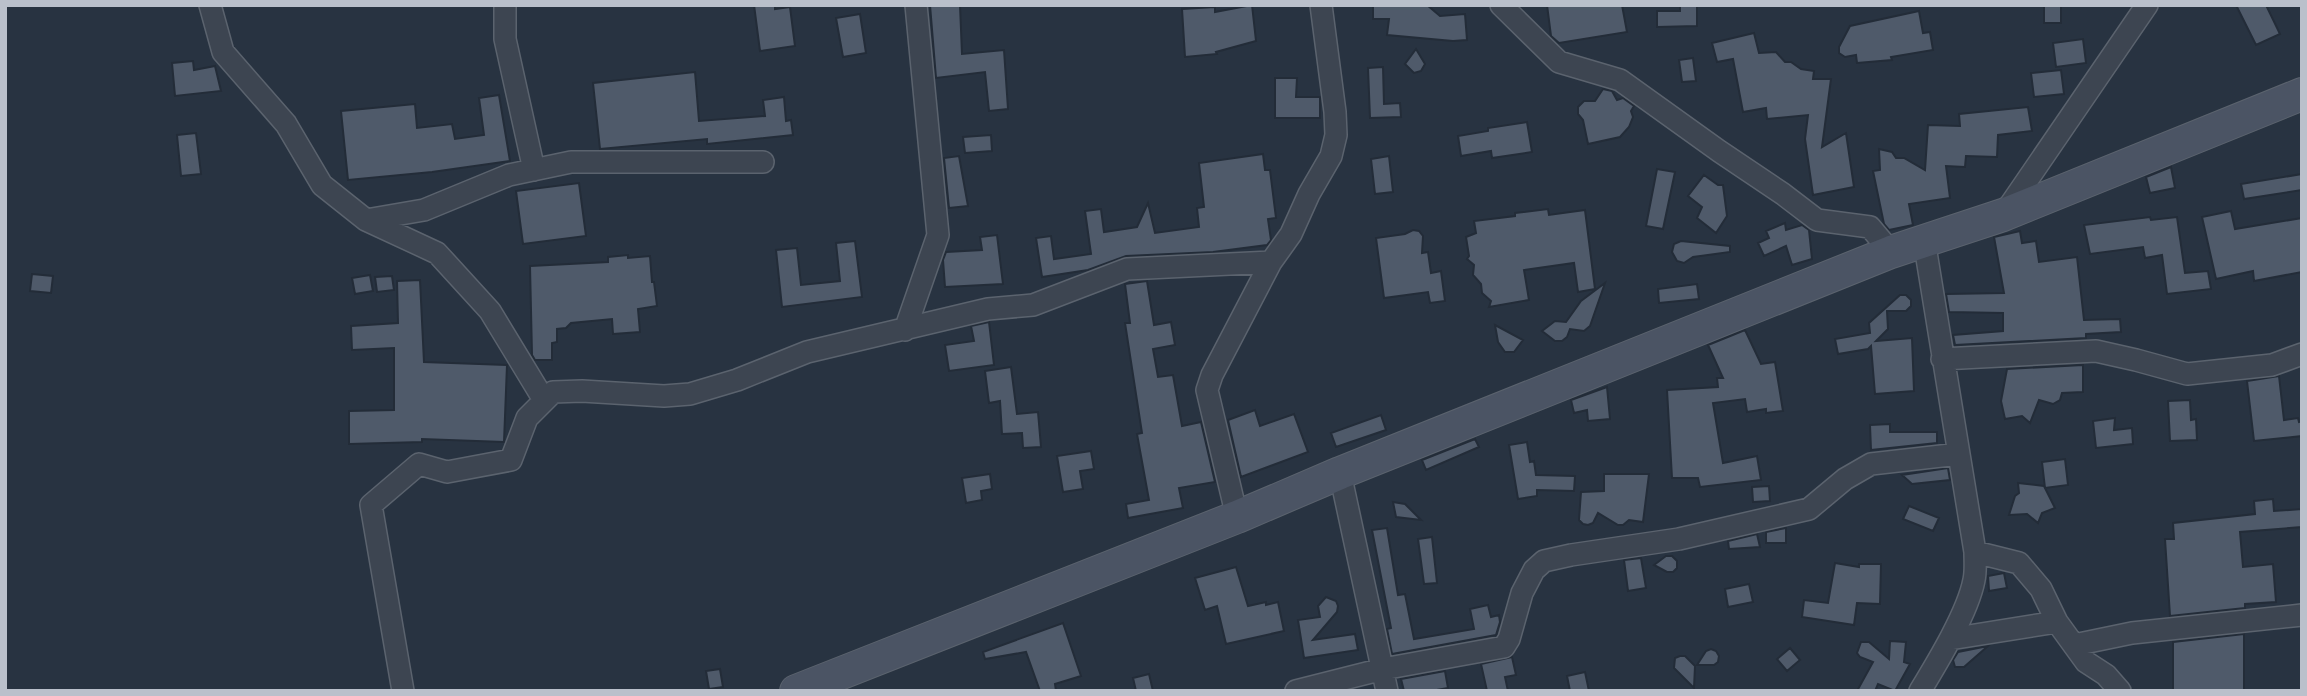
<svg xmlns="http://www.w3.org/2000/svg" width="2307" height="696" font-family="Montserrat,sans-serif">
<rect width="100%" height="100%" fill="#283341"/>
<path fill="#4f5a6a" stroke="#232c38" stroke-width="2" d="M754,5h21v4l15,-2 5,39 -35,5z
M930,5h30l2,49 42,-4 4,59 -19,2 -4,-39 -49,6z
M1252,5l4,36 -40,11 1,2 -32,3 -3,-48 33,-2v5z
M1373,5h54l13,11 25,-2 2,26 -14,1 -66,-6 2,-16h-16z
M1547,5h75l5,27 -68,11 -8,-7z
M1680,5h17v21l-40,1v-16h23z
M2044,5h17v18h-17z
M2236,5h30l14,29 -24,11z
M1919,11l4,22 7,-1 3,18 -42,7 1,3 -35,3 -1,-8 -11,2 -6,-4v-6l11,-21z
M860,14l6,39 -23,4 -7,-39z
M1754,33l5,20 17,-1 9,10h6l10,7 13,2 -1,8h18l-9,68 24,-14 8,54 -41,8 -8,-56 3,-24 -41,4 -1,-11 -23,4 -10,-53 -16,3 -5,-19z
M2083,39l3,24 -30,4 -3,-24z
M1416,49l9,15 -4,7 -7,2 -9,-9z
M1693,58l3,23 -14,1 -3,-22z
M193,61l1,9 21,-4 6,25 -46,5 -3,-33z
M1383,67l1,37 16,-1 1,14 -31,1 -2,-50z
M2061,70l3,24 -30,3 -3,-24z
M695,72l4,49 66,-5 -2,-16 21,-3 2,24 5,-1 2,15 -86,9v-5l-107,10 -7,-66z
M1275,78h22l-1,19h24v21h-45z
M1603,89l9,2 5,9 6,-2 11,8 -3,5 2,6 -4,10 -9,10 -32,7 -5,-24 -5,-6v-7l6,-6h11z
M499,95l11,66 -78,11 -84,8 -7,-69 74,-7 2,24 35,-4 3,15 29,-4 -5,-37z
M2028,107l4,24 -34,4 -1,22 -31,-1 -1,11 -19,-1 4,32 -41,6 4,21 -24,5 -5,-6 -11,-53 7,-1 -1,-21 13,3 4,6h8l21,12 3,-45 32,1 -1,-12z
M1527,122l5,30 -40,6 -1,-7 -30,5 -3,-20 30,-5v-3z
M196,133l5,41 -20,2 -4,-41z
M991,135l1,16 -27,2 -2,-16z
M1263,154l2,16h5l6,48 -8,1 3,21 -4,5 -54,7 -87,4 -38,14 -46,7 -6,-39 15,-2 3,23 37,-5 -6,-43 16,-2 3,23 33,-5 11,-24 7,30 44,-6 -2,-19 7,-1 -5,-44z
M959,156l9,50 -19,2 -5,-50z
M1389,156l4,36 -18,2 -4,-35z
M2171,167l4,21 -25,5 -4,-16z
M1657,169l18,3 -12,57 -17,-3z
M2302,174v16l-58,9 -3,-15z
M1704,175l14,10h5l4,31 -11,17 -19,-15 5,-11 -14,-11z
M579,183l7,53 -63,8 -7,-53z
M1548,209l1,6 36,-5 10,79 -17,3 -4,-29 -50,7 5,30 -40,7 2,-6 -9,-8 -1,-9 -8,-9 1,-10 -7,-6 2,-3 -3,-19 10,-4 -2,-12 41,-5v-3z
M2231,211l4,18 67,-11v54l-48,9 -1,-10 -37,8 -14,-62z
M2150,217l1,3 26,-3 8,56 23,-2 3,18 -44,5 -5,-39 -17,3 -2,-11 -53,7 -6,-29z
M1785,223l1,7 16,-5 7,5 3,29 -20,6 -6,-19 -22,10 -6,-13 11,-5 -3,-7z
M1413,230l6,1 4,5 -1,17 6,-1 3,21 10,-2 4,30 -15,2 -2,-11 -44,6 -8,-60 29,-4z
M2020,231l2,12 14,-2 3,21 38,-5 7,63 36,-1 1,13 -35,2v4l-131,7 -2,-10 50,-4v-18l-54,-1 -3,-18 58,-1 -10,-56z
M997,235l6,49 -58,3 -2,-27 3,-8 36,-2 -2,-13z
M855,241l7,56 -80,10 -6,-57 21,-2 4,37 39,-4 -4,-38z
M1681,241l49,5v6l-37,5 -9,6 -7,-2 -5,-9 2,-8z
M628,255v3l22,-2 2,26h2l3,24 -19,3 2,23 -27,2 -1,-15 -41,4 -5,5 -9,1v13l-5,1v17h-17l-3,-5 -2,-89 78,-4v-5z
M32,274l21,2 -2,17 -21,-2z
M370,275l3,16 -18,3 -3,-16z
M392,276l2,14 -17,2 -2,-15z
M420,280l4,82 83,3 -3,77 -82,-3v3l-73,2v-33l45,-1v-62l-42,2 -1,-24 47,-3 -1,-42z
M1147,281l7,44 17,-3 4,23 -22,4 5,28 15,-2 9,51 19,-4 14,60 -36,6 4,20 -55,10 -2,-14 23,-4 -12,-66 5,-1 -17,-110h5l-5,-39z
M1605,283l-15,43 -6,5 -14,-2 -3,8 -5,4h-7l-13,-10 13,-10 11,1 15,-21z
M1697,284l2,15 -40,4 -1,-14z
M1900,295h6l5,5v6l-5,5h-19l1,18 -12,12 36,-3 2,53 -39,3 -4,-48 -3,3 -30,5 -3,-15 35,-6 -1,-10z
M989,322l5,43 -45,6 -4,-26 29,-4 -3,-15z
M1495,325l28,15 -9,12h-9l-7,-10z
M1745,330l16,34 14,-2 8,49 -17,2v-4l-19,3 -2,-13 -32,4 10,60 34,-7 4,24 -61,7 -2,-9h-26l-5,-88 51,-3 -1,-9h6l-15,-33z
M2083,365v27l-21,1 -2,7 -7,4 -14,-4 -9,23 -8,-7 -17,3 -4,-18 6,-32z
M1011,367l6,47 21,-2 3,35 -18,1 -1,-15 -20,1 -2,-33 -11,2 -4,-32z
M2279,376l5,44 14,-2 1,4 3,-1v15l-48,5 -7,-60z
M1607,387l3,32 -22,2 -1,-11 -13,3 -3,-13z
M2190,400l1,20 5,-1 1,21 -27,1 -2,-40z
M1255,410l5,16 34,-12 14,38 -67,25 -13,-57z
M1381,415l5,15 -50,17 -5,-14z
M2115,418l-1,12 18,-2 1,16 -37,4 -3,-27z
M1890,424v8h47v11l-66,7 -1,-25z
M1475,439l4,8 -53,23 -4,-10z
M1527,442l3,20 4,-1 2,14 39,1 -1,15 -37,-1v6l-19,3 -9,-54z
M1091,451l3,18 -14,2 3,18 -20,3 -6,-36z
M2065,459l3,26 -23,3 -3,-26z
M1948,468l2,12 -38,4 -10,-9z
M990,474l2,15 -11,2 1,9 -16,3 -4,-25z
M1604,474h45l-6,48 -14,-2 -6,5h-5l-20,-12 -5,10 -5,2 -5,-1 -4,-4 2,-28 23,-1z
M2018,483l26,3 11,22 -13,5 -4,10 -11,-9 -18,1 6,-19 4,-3z
M1769,486l1,15 -17,1 -1,-15z
M2273,499l1,12 28,-2v18l-62,5 3,35 30,-3 3,38 -31,2v4l-75,8 -5,-77h9l-1,-16 82,-9 -1,-13z
M1393,502l12,2 16,16 -25,-3z
M1909,506l30,12 -6,13 -30,-12z
M1387,528l11,67 7,-1 9,45 60,-10 -4,-20 18,-4 3,12 8,-2 1,7 -4,13 -104,19 -5,-25 4,-1 -19,-98z
M1786,528v15h-20v-11z
M1757,534l3,13 -31,2 -1,-8z
M1432,537l5,46 -13,1 -6,-45z
M1666,556h6l5,5v7l-4,4h-6l-13,-7z
M1641,558l5,30 -18,3 -4,-31z
M1835,563l24,4v-3h22l-1,40 -23,-1 -3,22 -52,-8 2,-17 24,3z
M1236,567l12,39 18,-4v3l12,-3 6,29 -58,13 -9,-38 -12,4 -10,-32z
M2004,573l3,15 -18,3 -1,-15z
M1749,584l4,18 -25,5 -3,-18z
M1326,597l10,4 2,5 -1,6 -24,28 42,-6 3,16 -54,8 -6,-38 22,-3 -2,-11z
M1063,623l18,53 -26,8 1,7h-16l-14,-39 -41,7 -2,-7z
M2244,634v57h-71v-49z
M1890,641l16,1 -2,20 6,2 -15,27 -17,-7 -3,7h-18l16,-29 -13,-5 -3,-4 4,-11h8l20,17z
M1988,646l-24,21h-9l-2,-7 5,-8z
M1790,648l10,12 -13,11 -10,-12z
M1711,649l5,2 3,5 -1,6 -4,3h-17l9,-14z
M1680,656h5l10,10 -1,22 -20,-20 1,-10z
M1512,657l4,18 -11,2 3,14h-21l-6,-27z
M720,669l3,18 -14,2 -3,-18z
M1445,671l3,17 -17,3h-27l-3,-12z
M1585,672l4,19h-19l-3,-15z
M1149,674l4,17h-17l-3,-13z"/>
<g fill="none" stroke-linecap="round" stroke-linejoin="round">
<g stroke="#5b636e" stroke-width="24">
<path id="minor" d="M210,5l13,47 63,72 36,61 44,35 71,33 53,58 54,89
M505,5v34l29,131
M1501,5l58,57 61,18 99,71 64,43 34,26 53,7 21,25
M2004,214l143,-209
M366,220l58,-10 85,-35 62,-13h192
M905,330l33,-95 -22,-230
M1942,359l154,-8 40,9 51,14 85,-9 30,-11
M1340,473l47,218
M1237,517l-30,-127 5,-15 59,-113 20,-28 18,-40 22,-38 5,-21 -1,-23 -14,-107
M1975,552l44,11 22,26 16,33 29,40 20,13 14,16
M1950,639l107,-17
M2074,645l58,-12 170,-18
M403,691l-32,-186 48,-41 28,8 64,-12 16,-42 26,-26 29,-1 82,5 26,-2 47,-14 70,-28 181,-43 45,-4 94,-36 144,-7
M1296,691l87,-22 121,-22 5,-8 13,-46 12,-23 10,-9 27,-6 108,-16 130,-30 36,-30 26,-15 88,-10
M1920,691c17,-28 48,-79 54,-111 2,-9 1,-19 1,-28l-51,-312"/>
</g>
<g stroke="#5b636e" stroke-width="34">
<path id="secondary" d="M796,691l441,-174 103,-44 551,-221 112,-37 299,-121"/>
</g>
<use href="#minor" stroke="#3d4551" stroke-width="21"/>
<use href="#secondary" stroke="#4b5464" stroke-width="32"/>
</g>
<rect width="2307" height="696" fill="none" stroke="#bac0cb" stroke-width="14"/>
</svg>
